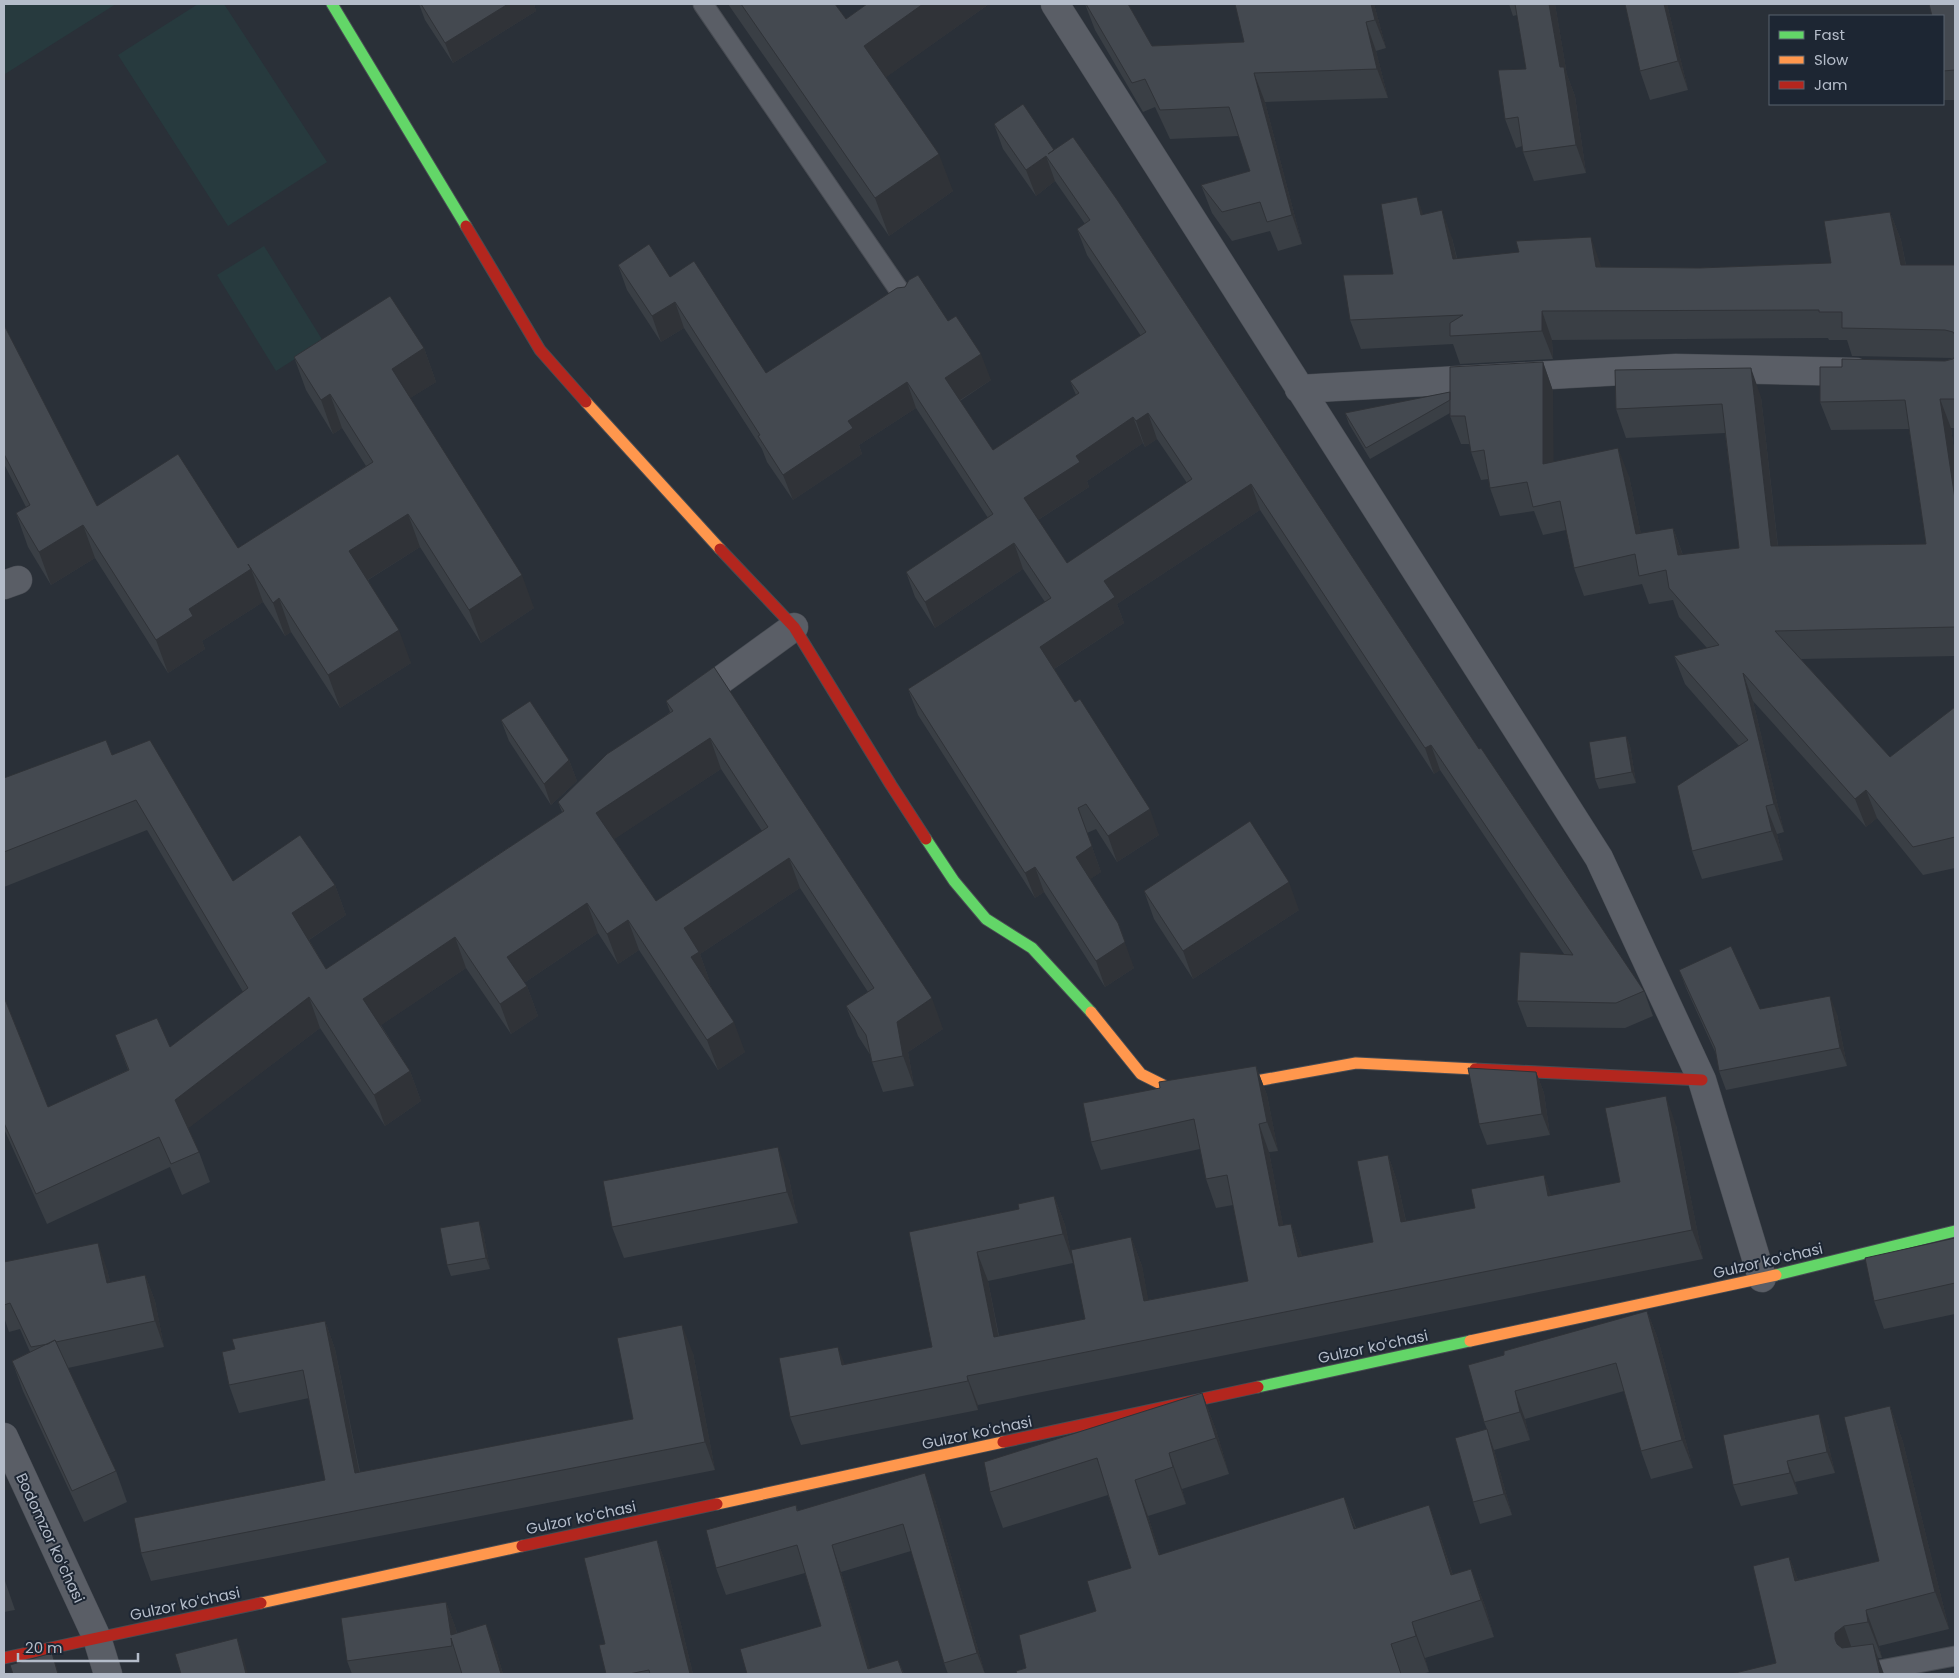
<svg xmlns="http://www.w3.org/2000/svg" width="1959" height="1678" font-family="Poppins,sans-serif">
<rect width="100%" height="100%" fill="#2a3038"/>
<path fill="#273a3e" d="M4,4h112l-111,70 -1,-2z
M198,4h26l103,158 -99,64 -110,-171z
M264,246l59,95 -47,30 -59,-96z"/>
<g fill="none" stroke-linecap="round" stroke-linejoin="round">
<g stroke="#484c53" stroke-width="21">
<path id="lane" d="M703,4l205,299
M1859,1674l96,-18"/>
</g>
<g stroke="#484c53" stroke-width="29">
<path id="street" d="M1055,4l544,854 103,222 60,198
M1299,389l377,-21 180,4
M4,585l14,-5
M692,701l102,-74
M4,1437l93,201 11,36"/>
</g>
<g stroke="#484c53" stroke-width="13">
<path id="fast" d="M332,4l134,222
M926,839l28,42 32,38 46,29 59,64
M1776,1275l179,-44
M1258,1387l212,-46"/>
</g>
<g stroke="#484c53" stroke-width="13">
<path id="slow" d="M586,402l134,147
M1091,1012l50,62 28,14 37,2 150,-27 119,6
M1470,1341l306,-66
M717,1504l286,-62
M261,1603l261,-57"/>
</g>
<g stroke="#484c53" stroke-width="13">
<path id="jam" d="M466,226l74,124 46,52
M720,549l74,78 97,158 35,54
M1475,1069l227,11
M1003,1442l255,-55
M522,1546l195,-42
M4,1658l257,-55"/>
</g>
<use href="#lane" stroke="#5a5e66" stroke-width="19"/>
<use href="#street" stroke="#5a5e66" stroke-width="28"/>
<use href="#fast" stroke="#63d668" stroke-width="11"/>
<use href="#slow" stroke="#ff974d" stroke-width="11"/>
<use href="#jam" stroke="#b3261e" stroke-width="11"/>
</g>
<path fill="#3a3f45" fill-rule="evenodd" d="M419,4h115l2,7 -83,52 -28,-43z
M728,4h107l11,15 21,-15h122l-103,73 67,114 -64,45z
M1085,4h43l24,42 92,-4 130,-38 12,44 -10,3 12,47 -123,4 37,142 -24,7 -8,-20 -38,10 -20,-28 -11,-28 49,-14 -11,-35 -69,3 -15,-32 -12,5 -48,-82z
M1509,4h46l12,71 8,21 11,77 -52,8 -11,-29 -1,-6 -6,2 -11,-29 21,-50 -9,-54 -4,1z
M1625,4h42l21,86 -38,10 -10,-29z
M1955,4v96h-12v-84z
M994,124l61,26 424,599 165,242 9,25 -28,12 -98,-1 -10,-26 47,-47 -124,-184 -6,4 -174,-264 -143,94 7,19 -70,46 105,166 -42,27 -21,-33 -9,4 14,39 -11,7 44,89 -29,19 -61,-95 -9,6 -117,-183 -10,-26 137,-87 -22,-33 -88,59 -20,-31 -9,-25 82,-54 -72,-110 -57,37 3,9 -69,46 -26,-38 -5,-13 -78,-121 -23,14 -34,-52 -9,-25 52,12 96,96 182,-52 43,59 -31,21 33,49 83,-55 -6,-14 71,-45 -54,-81 -10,-26 8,-5 -30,-43 -19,15 -33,-47zM1157,439l30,44 -120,80 -29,-43 51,-33 -2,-6 56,-38 2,4z
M1890,212l11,28 5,25h49v163h-4l4,30v198l-154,3 89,98 65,-50v161l-32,7 -46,-57 -11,9 -113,-126 31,131 -7,2 6,26 -81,19 -10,-28 47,-105 -54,-62 -11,-28 33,-8 -28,-31 -6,-17 -24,4 -7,-20 -58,12 -10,-28 -8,-38 -23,5 -9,-24 -34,5 -10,-28 -1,-9 -8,1 -10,-28 -1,-8h-9l-11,-28v-3l-80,46 -21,-35 -4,-11 105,-21 93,-30 10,29v71l76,14 12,58 32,-6 10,27 56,-7 -14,-115 -99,5 -10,-29 145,-12 17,149 148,-2 -17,-115 -78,1 -11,-28 22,-35 103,-6 8,-3 -101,-2 -5,-16h-18l-1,-2 -276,2 1,19 -93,5 -7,-20 -92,5 -11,-29 43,-46 30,-60 29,24 5,20 144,9 98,1 132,-5z
M4,325l93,181 141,42 128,-82 -24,-38 -9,6 -27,-44 -12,-33 130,-9 12,34 -26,16 124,210 -53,35 -61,-96 -52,33 43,83 -71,45 -49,-76 -6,4 -22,-34 -61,39 3,8 -37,24 -73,-115 -44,27 -23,-38 -12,-34 10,-6 -22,-43z
M714,667l229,362 -35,23 6,34 -31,6 -11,-30 -1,-6 -13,-20 -12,-30 22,-14 -68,-104 -100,66 10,28 -1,1 36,69 -27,18 -79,-120 -21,14 -20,-31 -74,50 3,3 11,30 -27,18 -45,-66 -85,57 29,46 11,30 -36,25 -65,-98 -132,100 11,24 11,30 -28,13 -12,-28 -123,57 -43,-95v-132l44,110 80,-37 -13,-35 55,12 73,-55 -96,-162 -143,57v-109l108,-23 121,126 102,4 11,30 -37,25 17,29 236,-157 -4,-10 112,-90 -4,-11zM721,769l41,62 -106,70 -42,-62z
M501,720l68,40 8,21 -26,24 -42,-64z
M1626,736l4,10 6,37 -37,6 -4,-10z
M1144,891l155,19 -106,69 -39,-60z
M1679,970l81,39 77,5 10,52 -121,24 -7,-19 -3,-17 -30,-66z
M1256,1066l11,29 11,56 -9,1 14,73 8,-1 11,32 71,-14 15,-87 10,29 8,37 69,-13 69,-33 7,21 69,-14 56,-57 27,134 -725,146v5l-177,35 -11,-28 55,-52 87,-18 -23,-115 110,-23 35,-13 11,29 8,38 -85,18 11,55 86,-17 46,-82 11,29 6,34 100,-19 -15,-76 -17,3 -10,-29 -6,-30 -99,21 -10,-28 69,-54z
M1536,1072l8,21 6,42 -63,10 -8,-21z
M789,1178l9,45 -174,35 -12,-31z
M483,1232l7,37 -39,7 -4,-11z
M1955,1238v76l-71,15 -10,-28z
M4,1262l103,7 3,13 35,-7 10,26 9,46 -96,21 48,103 11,31 -43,20 -61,-131 -11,-30 18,-9 -10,-23 -11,3 -5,-15z
M1647,1311l11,28 35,129 -42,11 -10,-28 -17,-60 -99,28 5,21 -36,10 18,65 -32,9 -7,-22 14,-73 -3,-7 20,-67z
M325,1321l10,28 25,123 273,-53 60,-66 22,117 -564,111 -10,-28 184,-73 -16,-82 -70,15 -10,-28 6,-36z
M1202,1393l14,37 13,44 -47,15 4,15 -38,12 12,39 184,-58 12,31 73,-23 13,37 11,33 18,-6 14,37 9,31 -69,21 4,14 -7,2h-405l9,-6 70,-57 35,-43 -23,-73 -105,33 -13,-36z
M1890,1406l13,36 46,187 -70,17 3,12 -106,5 13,-106 9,23 81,-19z
M1826,1435l9,38 -40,9 3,12 -57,12 -8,-21z
M935,1500l50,174h-37l-4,-11 -33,-112 -70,21 29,97 28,-9 6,14h-157l74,-48 -16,-53 -79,22 -10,-27 80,-63 2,6z
M657,1540l10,27 26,107h-87l-1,-30z
M4,1578l11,32 -11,2z
M446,1602l10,27 1,4 39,17 7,24h-41v-1l-11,1h-99l-5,-13z"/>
<path fill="#303338" d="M508,4h26l2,7 -83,52 -8,-20z
M923,4h66l-111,79 -14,-37z
M1371,4h3l12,44 -11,-28z
M1549,4h6l12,71 8,21 11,77 -10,-28 -16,-78z
M1664,4h3l21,86 -10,-29z
M1366,22l10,29 12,47 -11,-29z
M1254,73l11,29 37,142 -10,-29z
M939,154l14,37 -64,45 -14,-38z
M1046,156l9,25 -19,15 -10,-26z
M1417,197l10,28 -6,-10z
M1442,210l10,28 11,49 -10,-28z
M1890,212l11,28 10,53 -10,-28z
M1591,237l10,29 5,29 -10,-28z
M675,302l9,26 -23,14 -9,-26z
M1542,311l10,29 1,19 -11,-28z
M424,348l12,34 -32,20 -12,-33z
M981,354l10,26 -37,24 -9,-26z
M1543,362l10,29 1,102 -11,-29z
M1751,368l10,29 20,178 -10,-29z
M907,382l9,26 -57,37 3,9 -69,46 -10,-25 65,-54z
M330,394l12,34 -9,6 -12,-34z
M1940,399l11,29 4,30v41z
M1148,413l9,26 -12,8 -9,-26z
M1133,417l10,26 -56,38 2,6 -56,36 -9,-25 52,-42z
M1618,448l11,28 18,87 -11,-29z
M1251,484l9,26 -143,94 7,19 -75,49 -9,-25 64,-66z
M408,514l12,33 -59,37 -12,-33z
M83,525l12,33 -44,27 -12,-33z
M1673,528l10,28 -5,-1z
M1014,543l9,26 -88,59 -10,-26z
M251,569l12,33 -61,39 3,8 -37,24 -12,-33 33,-31z
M522,575l12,33 -53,35 -12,-33z
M279,598l12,34 -6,4 -12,-33z
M399,630l12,33 -71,45 -12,-33z
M1743,673l10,28 31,131 -10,-28z
M1626,736l4,10 6,37 -4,-11z
M710,738l11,31 -114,75 -11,-31z
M1431,745l9,25 -6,4 -9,-26z
M569,760l8,21 -26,24 -7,-21z
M1866,790l11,28 -11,9 -11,-28z
M1766,806l11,28 6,26 -11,-29z
M1078,808l23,64 -16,11 -9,-26z
M1150,809l9,26 -42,27 -9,-26z
M789,858l11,30 -100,66 10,28 -7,5 -12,-30 -7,-29z
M1035,867l9,25 -9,6 -10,-25z
M1289,882l10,28 -106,69 -10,-28z
M335,885l11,30 -42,28 -12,-30z
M587,903l11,30 -80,54 -11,-30z
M628,920l11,30 -21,14 -11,-30z
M1118,923l16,45 -29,19 -9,-26z
M455,937l11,31 -92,62 -11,-31z
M527,986l11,30 -27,18 -11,-30z
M1830,996l7,18 10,52 -7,-18z
M309,997l11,31 -134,102 -11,-30z
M932,998l11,31 -35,23 6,34 -11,-30 -6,-34z
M734,1022l11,30 -27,18 -11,-30z
M1256,1066l11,29 11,56 -11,-29z
M410,1071l11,30 -36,25 -11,-31z
M1536,1072l8,21 6,42 -8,-21z
M1666,1096l10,29 27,134 -11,-29z
M1259,1124l10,28 20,103 -10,-29z
M778,1147l11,31 9,45 -11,-31z
M1388,1155l10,29 14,67 -11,-29z
M1544,1175l10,28 -6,-7z
M1054,1196l11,29 8,38 -10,-29z
M479,1221l4,11 7,37 -4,-11z
M1291,1224l10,29 7,33 -10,-29z
M1131,1237l11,29 12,64 -10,-29z
M98,1243l9,26 9,40 -9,-26z
M977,1252l11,29 16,85 -10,-29z
M145,1275l10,26 9,46 -9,-26z
M1647,1311l11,28 35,129 -11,-28z
M325,1321l10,28 30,152 -10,-28z
M682,1325l11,28 22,117 -10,-28z
M838,1347l11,28 -7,-10z
M967,1376l11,29v5l-10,-29z
M1515,1391l10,28 5,21 -10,-28z
M1202,1393l14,37 13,44 -13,-36z
M1890,1406l13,36 46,187 -14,-37z
M1819,1414l7,21 9,38 -8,-21z
M1487,1429l7,21 18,65 -8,-21z
M1169,1453l13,36 4,15 -13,-37z
M1787,1461l8,21 3,12 -8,-21z
M925,1473l10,27 50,174 -8,-21z
M1135,1480l13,36 24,76 -13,-37z
M1344,1497l13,36 -3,-4z
M1429,1505l13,37 21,64 -12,-31z
M657,1540l10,27 26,107h-3z
M832,1545l9,27 31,102h-2z
M1789,1557l14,36 -8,-12z
M1471,1569l14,37 9,31 -13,-37z
M446,1602l10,27 5,33 -10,-27z
M1866,1610l13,36 3,12 -14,-36z
M1412,1622l13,36 4,14 -13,-36z
M486,1624l10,26 7,24h-2z
M1844,1626l13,37 -8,7 -14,-31v-6z
M237,1638l7,21 4,15h-2z
M1873,1644l11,30h-4z
M52,1653l7,21h-1z"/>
<path fill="#444950" stroke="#303338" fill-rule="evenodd" d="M421,4h87l-63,39z
M741,4h94l11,15 21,-15h56l-59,42 75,108 -64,44z
M1086,4h42l24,42 92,-4 -9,-38h136l4,16 -9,2 11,47 -123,4 38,142 -25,7 -7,-20 -38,10 -21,-27 49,-14 -21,-64 -69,3 -15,-31 -13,4z
M1515,4h34l11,63h4l12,78 -53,7 -5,-35 -13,2 -7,-49 28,-1z
M1625,4h39l14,57 -38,10z
M1929,4h26v66l-12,1v-55h-11z
M1023,104l31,46 -6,4 25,-17 45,64 361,548 2,-1 163,243 -28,12 -99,-2 3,-49 53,3 -142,-210 -6,3 -174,-264 -147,97 11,16 -75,50 35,55 5,-3 70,110 -42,27 -22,-32 -8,4 14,38 -16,11 42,66 7,19 -29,19 -61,-94 -10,6 -117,-184 143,-91 -37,-55 -89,59 -19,-30 87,-58 -86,-132 -59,39 5,7 -70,47 -25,-39 2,-1 -85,-133 -23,14 -34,-51 31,-21 21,33 24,-16 72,112 131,-85 8,-1 4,-7 9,-5 30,46 8,-5 25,38 -36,24 48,72 86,-57 -9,-12 76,-49 -69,-103 13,-9 -44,-64 -20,14 -32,-46zM1148,413l44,66 -125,84 -43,-65 56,-36 -4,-6 57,-39 3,4z
M1417,197l4,18 21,-5 11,49 66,-7 -3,-11 75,-4 5,30 103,1 132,-5 -7,-42 66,-9 11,53h54v70l-2,-3 -8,-2 -103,-2v-16h-23v-2l-277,1v20l-92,5v-13l13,-8 -113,5 -7,-45 50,-1 -12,-70z
M390,296l34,52 -32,21 130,206 -53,35 -61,-96 -59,37 50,79 -71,45 -49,-77 -6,5 -25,-39 3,5 -62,40 4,7 -37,24 -73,-115 -44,27 -23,-39 14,-8 -26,-51v-129l93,181 81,-52 60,94 135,-86 -43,-68 -9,6 -27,-43z
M1955,356v43h-15l15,100v128l-180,4 115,126 65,-50v130l-42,10 -47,-57 -11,9 -112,-126 31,131 -8,2 6,25 -80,20 -15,-65 71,-46 -74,-84 45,-11 -50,-57 -3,-18 -27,6 -4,-22 -61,14 -14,-67 -27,6 -6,-25 -37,6 -6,-38 -13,2 -6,-36h-15v-49l93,-5v102l75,-16 18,86 37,-6 5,27 61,-7 -17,-144 -106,5 -1,-39 136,-2 20,178 155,-2 -21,-144 -85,2v-35h22v-8l103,2 8,-2z
M1450,392v8l-84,48 -21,-35z
M714,667l218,331 -35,24 6,34 -31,6 -6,-27 -20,-29 28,-18 -85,-130 -105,70 15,24 -8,5 43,65 -27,18 -79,-120 -21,14 -20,-31 -80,54 20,29 -27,18 -45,-67 -92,62 47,72 -36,24 -65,-98 -134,103 24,52 -28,12 -12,-27 -123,57 -32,-71v-126l44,110 81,-37 -14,-35 42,-17 13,29 78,-59 -112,-188 -132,52v-74l102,-38 6,15 38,-15 83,141 67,-46 35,50 -43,28 34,56 238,-158 -6,-9 49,-48 66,-43 -7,-10zM710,738l58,89 -112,74 -60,-88z
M530,701l39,59 -25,24 -43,-64z
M1626,736l6,36 -37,7 -6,-37z
M1250,821l39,61 -106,69 -39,-60z
M1731,946l29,63 70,-13 10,52 -121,23 -4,-23 -36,-78z
M1256,1066l11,56 -8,2 20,102 12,-2 7,33 75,-15 -16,-81 31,-6 13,67 74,-14 -4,-19 73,-14 4,21 72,-14 -15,-74 61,-12 26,134 -725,146 1,5 -178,36 -11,-59 59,-11 4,18 90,-18 -23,-115 110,-23 -1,-5 36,-8 9,38 -86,18 17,85 91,-18 -14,-69 60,-13 13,64 104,-20 -21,-106 -21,4 -12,-60 -103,23 -8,-39 77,-15 -1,-6z
M1468,1068l68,4 6,42 -63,10z
M778,1147l9,45 -175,35 -9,-46z
M479,1221l7,37 -39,7 -7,-37z
M1955,1238v45l-81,18 -9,-43z
M98,1243l9,40 38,-8 10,46 -99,21 -1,-2 -7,4 -17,3 -21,-44 -6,2v-43z
M1647,1311l35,129 -41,11 -25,-88 -101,28 5,21 -36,10 -16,-57 36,-10v-4z
M325,1321l30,152 278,-54 -16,-81 65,-13 23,117 -564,111 -7,-35 191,-38 -22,-110 -74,15 -7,-33 13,-3 -3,-10z
M55,1340l61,131 -44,20 -60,-130z
M1202,1393l14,45 -47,15 4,14 -38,13 24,75 185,-58 10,32 75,-24 22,70 20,-6 10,31 -69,22 4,14 -25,8 10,30h-384l-1,-3 10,-3 -7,-33 77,-24 -9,-30 44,-13 -34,-110 -107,34 -6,-30z
M1890,1406l45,186 -69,18 2,12 -24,4 -9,7v6l2,5 5,4 31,-4 7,30h-149l45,-11 -23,-97 36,-9 6,24 84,-20 -35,-144z
M1819,1414l8,38 -40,9 3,12 -57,12 -10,-50z
M1487,1429l17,65 -31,8 -18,-64z
M925,1473l52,180 -33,10 -41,-139 -71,21 36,124 30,-9 5,14h-156l-7,-25 81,-23 -24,-81 -81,23 -10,-38 90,-25 1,6z
M657,1540l33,134h-40l-1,-4 -20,4h-23l-7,-29 6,-1 -21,-86z
M446,1602l5,33 35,-11 15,50h-39l-11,-36 1,8 -105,15 -6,-43z
M237,1638l9,36h-65l-6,-20z
M52,1653l6,21h-45l-3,-9z"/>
<g text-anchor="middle" stroke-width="4" stroke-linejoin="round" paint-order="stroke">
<g font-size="15" fill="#b4bcc9" stroke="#1d2633">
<text transform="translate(1768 1261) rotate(-13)" y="5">Gulzor koʻchasi</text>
<text transform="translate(1373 1347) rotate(-12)" y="5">Gulzor koʻchasi</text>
<text transform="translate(977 1433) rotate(-12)" y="5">Gulzor koʻchasi</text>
<text transform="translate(581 1518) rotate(-12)" y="5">Gulzor koʻchasi</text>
<text transform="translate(50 1538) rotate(65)" y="5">Bodomzor koʻchasi</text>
<text transform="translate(185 1604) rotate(-12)" y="5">Gulzor koʻchasi</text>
</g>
</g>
<rect width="1959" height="1678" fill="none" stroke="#b4bcc9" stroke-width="10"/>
<rect x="1769" y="15" width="175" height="90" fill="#1d2633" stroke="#59626f"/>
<rect x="1779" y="31" width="25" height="8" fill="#63d668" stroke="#59626f"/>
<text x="1814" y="40" font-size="15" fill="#b4bcc9">Fast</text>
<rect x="1779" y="56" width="25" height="8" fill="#ff974d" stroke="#59626f"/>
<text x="1814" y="65" font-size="15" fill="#b4bcc9">Slow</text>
<rect x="1779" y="81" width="25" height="8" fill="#b3261e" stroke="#59626f"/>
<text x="1814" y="90" font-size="15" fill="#b4bcc9">Jam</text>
<path d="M18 1653v8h120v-8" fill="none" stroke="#b4bcc9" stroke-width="2.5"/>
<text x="25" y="1653" font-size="15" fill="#b4bcc9" stroke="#1d2633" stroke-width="4" paint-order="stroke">20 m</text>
</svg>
